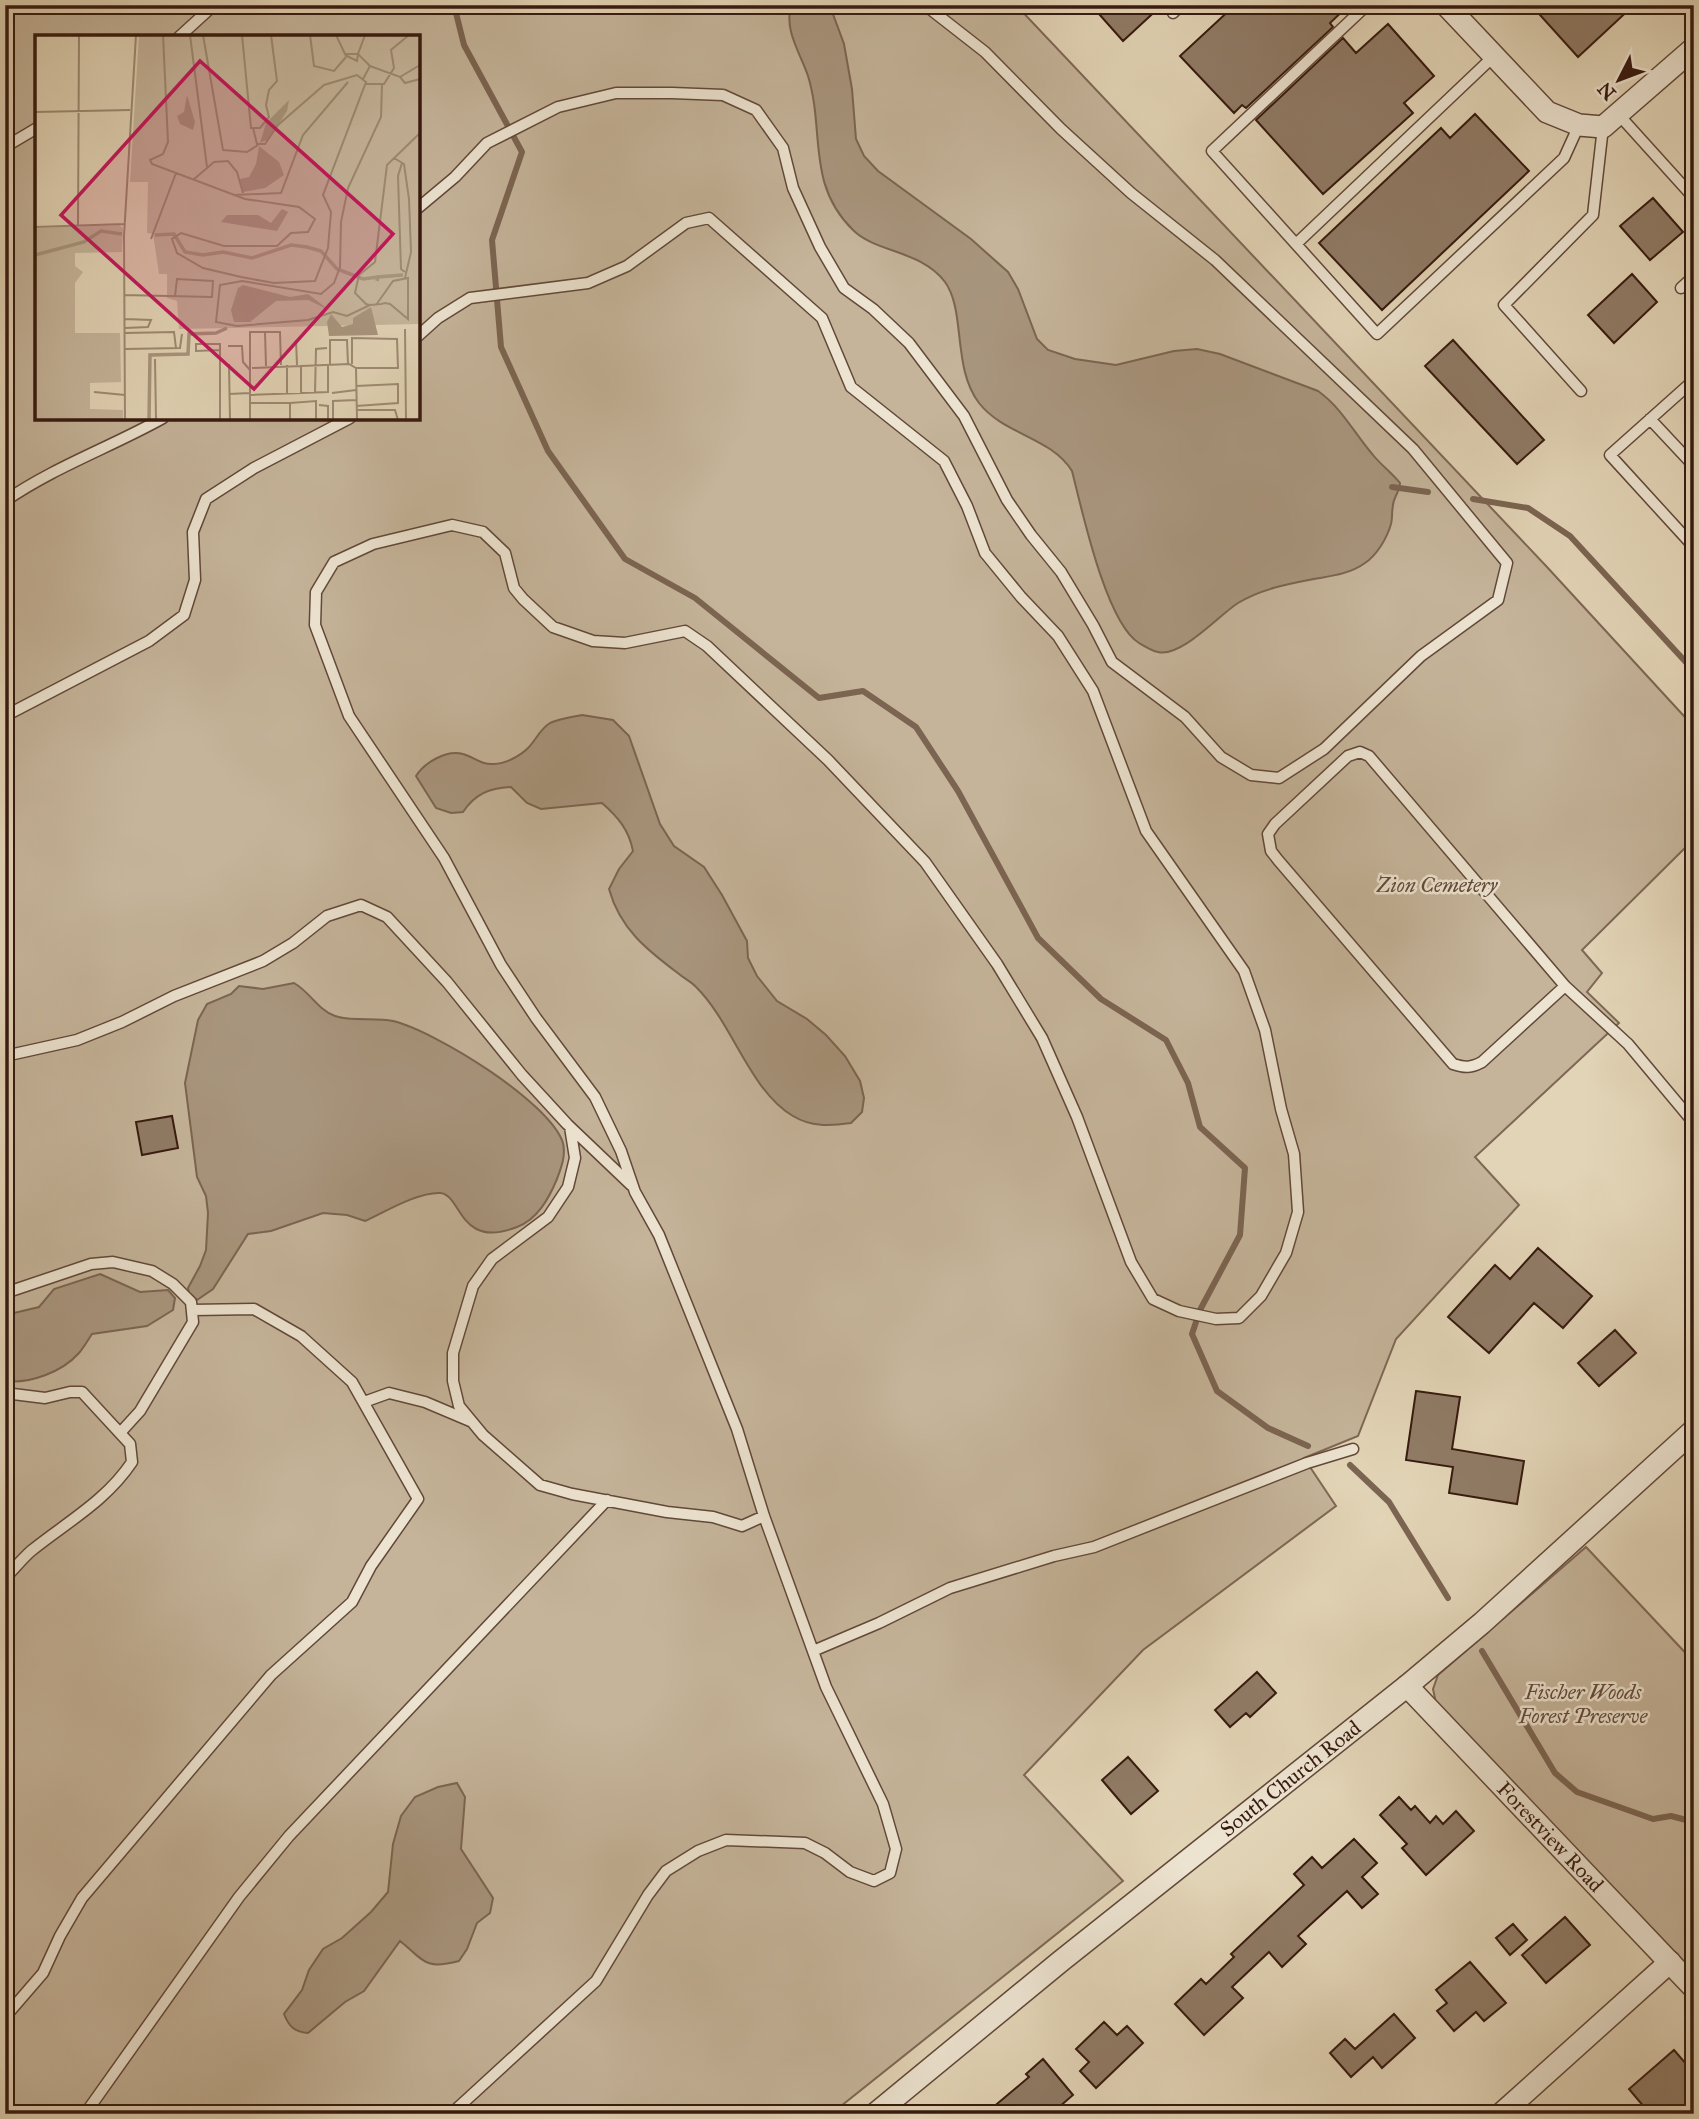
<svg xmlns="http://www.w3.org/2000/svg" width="1699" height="2119" font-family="'IM FELL Great Primer',serif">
<rect width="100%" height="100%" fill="#e2d4b6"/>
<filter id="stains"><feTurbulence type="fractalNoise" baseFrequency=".00286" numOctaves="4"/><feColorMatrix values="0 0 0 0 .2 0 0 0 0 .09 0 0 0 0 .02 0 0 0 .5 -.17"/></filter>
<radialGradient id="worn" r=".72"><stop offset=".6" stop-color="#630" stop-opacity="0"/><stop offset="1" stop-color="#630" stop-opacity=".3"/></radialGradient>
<path fill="#c5b49a" stroke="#7e6754" stroke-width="2" fill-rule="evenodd" d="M5,5h1011l531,562 147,160v112l-112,111 20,23 -15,19 32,31 -144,134 44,48 -123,134 -38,97 -54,22 32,48 -193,144 -119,125 99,106 -292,233h-826zM37,37h381v381h-381z
M1586,1547l108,115v316l-258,-275 -3,-14 5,-14z"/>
<path fill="#a8957d" stroke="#7b6451" stroke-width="2" d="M791,5l39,1 14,38 8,45 4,50 8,17 14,15 93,68 37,33 10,17 19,50 11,11 27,9 41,6 58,-14 23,-2 23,5 98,37c24,17 36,42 55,64 8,10 19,18 27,28 0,7 -3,9 -5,15 -4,8 -2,18 -4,26 -4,14 -14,31 -26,39 -15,11 -34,13 -51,16 -26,5 -53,10 -76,24 -19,12 -57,55 -80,49 -6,-1 -14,-6 -19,-9 -33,-20 -57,-133 -67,-172 -21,-34 -68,-36 -93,-68 -27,-35 -13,-92 -34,-121 -24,-32 -69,-29 -92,-52 -47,-46 -28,-99 -45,-154 -8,-24 -24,-45 -17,-71z
M582,715l31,5 16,16 31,88 14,22 30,21 18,28 25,46 1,17 9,18 20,25 30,18 19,16 19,21 15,25 4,17 -2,14 -11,11c-21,3 -40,4 -58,-7 -43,-25 -61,-94 -97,-129 -4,-5 -11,-8 -17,-13 -32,-24 -59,-45 -70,-85l10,-20 14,-18c-4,-21 -15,-34 -31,-48l-61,6 -14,-6 -16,-16c-22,1 -36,7 -48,25l-12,1 -15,-5 -20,-32c8,-13 31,-27 47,-22 11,3 18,11 31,10 11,0 26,-8 34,-16 8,-8 12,-19 22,-25 9,-4 22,-6 32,-8z
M294,983c16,9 24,27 41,33 18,6 40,1 58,5 42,10 157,81 170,122 3,13 -2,25 -6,36 -8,19 -19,40 -40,48 -59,23 -55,-33 -77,-34 -22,-1 -55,19 -75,28l-18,-6 -24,-2 -52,18 -23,3 -35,55 -16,11 -8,-7 -1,-5 12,-22 6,-16 2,-37 -2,-17 -9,-19 -12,-94 13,-63 9,-16 24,-10 8,-8 24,3z
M100,1274l40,18 28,-2 7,8 -2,12 -26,16 -55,8c-4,6 -8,13 -13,19 -17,19 -49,31 -74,28v-69l9,1 25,-6 15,-18z
M457,1783l8,14 -4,52 32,49 -3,15 -13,10 -10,26 -8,12c-35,9 -34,0 -59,-20l-36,50 -19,11 -37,31c-13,-1 -19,-6 -24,-19l18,-24 7,-20 14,-21 19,-11 29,-26 17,-20 5,-48 8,-28 14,-19 23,-10z"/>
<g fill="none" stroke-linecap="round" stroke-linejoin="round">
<path stroke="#7b6451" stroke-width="6" d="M454,5l10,40 58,107 -30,88 9,107 47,104 77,108 70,39 124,100 44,-7 53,36 42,64 80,147 63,61 65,41 22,43 12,44 45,41 -5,67 -40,75 -8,24 25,57 51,37 40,18
M1392,487l36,5
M1473,499l55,9 42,28 124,135
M1350,1465l39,37 59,96
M1482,1651l73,122 22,19 76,27 18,-3 23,6"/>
</g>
<path fill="#907b66" stroke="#371a0f" stroke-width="2" d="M1091,5h71l-39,36z
M1235,5h114l-19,18 3,4 -87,81 -4,-3 -8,8 -54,-57z
M1531,5h103l-56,52z
M1388,24l46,52 -30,27 9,10 -90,81 -67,-74 87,-82 13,15z
M1475,114l54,57 -147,139 -63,-67 122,-115 9,10z
M1653,198l30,34 -33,28 -30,-34z
M1632,274l25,28 -43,41 -26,-28z
M1453,340l91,100 -27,24 -92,-98z
M172,1116l6,32 -36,7 -6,-33z
M1538,1248l54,48 -29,32 -29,-25 -45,50 -41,-36 47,-52 15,14z
M1615,1330l21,23 -37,33 -21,-23z
M1416,1391l44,6 -8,52 72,12 -7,43 -68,-11 4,-26 -47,-7z
M1257,1672l19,21 -26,24 -4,-4 -16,14 -15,-17z
M1128,1757l30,34 -27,23 -29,-34z
M1399,1797l12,13 4,-4 15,17 6,-7 7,8 13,-13 18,20 -48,44 -24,-27 5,-4 -27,-29z
M1354,1839l23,24 -15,14 16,17 -16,14 -15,-17 -49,45 8,8 -24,23 -13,-15 -37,35 11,11 -39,37 -29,-31 26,-25 5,5 28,-27 -3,-3 73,-69 -10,-11 18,-17 10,11z
M1565,1917l25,28 -44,38 -24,-28z
M1513,1924l14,16 -17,15 -14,-17z
M1470,1962l36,41 -22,18 -8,-9 -22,19 -17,-20 10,-8 -11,-13z
M1394,2014l21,24 -33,30 -9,-11 -22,20 -21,-24 15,-14 10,10z
M1104,2022l13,13 10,-9 16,17 -47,45 -16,-17 9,-9 -13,-13z
M1674,2050l20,23v41h-44l-21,-25z
M1043,2059l30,36 -22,19h-66l44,-37 -3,-3z"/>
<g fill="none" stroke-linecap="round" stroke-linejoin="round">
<g stroke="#624839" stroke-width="13">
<path id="service" d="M1367,5l-155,146 165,183 187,-176 15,-33
M1173,13l8,-8
M179,37l35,-32
M1619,115l75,83
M5,147l32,-19
M418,208l37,-31 32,-34 71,-36 58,-14h56l51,2 33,15 27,38 10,40 27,59 24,41 29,21 36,34 55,73 43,84 24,35 30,37 32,53 19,37 73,55 36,40 30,18 28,3 45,-29 97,-93 77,-56 9,-37 -94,-114 -198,-189 -84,-67 -70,-64 -76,-77 -55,-43 -9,-4
M1296,244l198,-188
M1681,288l13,-12
M418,336l20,-18 32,-20 118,-15 39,-17 59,-43 23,-5 113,100 29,69 93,74 23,45 18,47 36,44 37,39 35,55 53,140 98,140 21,59 16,79 13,45 4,58 -12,41 -25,43 -22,22 -23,1 -37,-8 -26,-12 -22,-37 -54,-145 -35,-79 -45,-74 -72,-102 -97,-102 -121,-114 -22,-15 -60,12 -32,-2 -40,-14 -30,-28 -9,-11 -9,-35 -22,-21 -31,-7 -79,19 -39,18 -18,30 -1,33 34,91 95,142 57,107 35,53 59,79 26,54 14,41 24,43 78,194 27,87 62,171 57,117 13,45 -6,24 -16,8 -24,-9 -25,-19 -20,-10 -79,-3 -28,11 -32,20 -18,24 -52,86 -145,133
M1694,380l-84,75 84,92
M1581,391l-77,-86 89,-90 10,-88
M1650,419l44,47
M5,501c49,-34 106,-54 158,-83
M5,716l144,-75 35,-26 11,-35 -2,-48 13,-33 48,-31 96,-50
M1565,986l-83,76c-11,6 -17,6 -29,2l-175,-204 -7,-9 -3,-17 7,-10 73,-68 12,-4 9,4 196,230 63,58 66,79
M5,1056l72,-16 45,-18 52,-26 89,-35 30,-18 34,-27 34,-11 26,12 60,65 75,93 45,49 64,61
M570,1127l5,31 -7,29 -20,30 -56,42 -19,27 -20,67v28l6,25 24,29 57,50 32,9 95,18 46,5 29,9 22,-10
M5,1293l86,-29 22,-2 39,9 21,13 18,18 2,20 -53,89 -20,22
M5,1393l40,5 25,-6h12l48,52 2,18c-26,39 -65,60 -101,89 -9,8 -17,18 -26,27
M364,1402l25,-9 36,9 45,19
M813,1651l66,-28 71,-35 104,-32 40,-9 213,-84 46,-14
M5,2017l38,-44 17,-37 22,-38 189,-223 81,-73 19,-36 47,-67 -66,-117 -51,-46 -47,-27 -62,1
M85,2114l154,-217 50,-61 318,-336"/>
</g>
<g stroke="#624839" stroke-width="24">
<g id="minor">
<path d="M1446,5l101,107 32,13 24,2 91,-79"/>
<path id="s1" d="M1407,1686l287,302"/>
<path id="s2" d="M875,2114l186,-153 346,-275 75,-63 212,-193"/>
<path d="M1501,2114l169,-152"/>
</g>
</g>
<use href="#service" stroke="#ece3d0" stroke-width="10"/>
<use href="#minor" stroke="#ece3d0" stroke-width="21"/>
</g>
<g text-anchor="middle" stroke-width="5" stroke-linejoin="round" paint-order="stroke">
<g font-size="21" font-style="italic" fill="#624839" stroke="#ece3d0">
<text x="1437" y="892">Zion Cemetery</text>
<text x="1583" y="1699">Fischer Woods<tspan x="1583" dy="24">Forest Preserve</tspan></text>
</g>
<g font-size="21" fill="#371a0f" stroke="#ece3d0">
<text dy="7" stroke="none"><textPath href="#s2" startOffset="534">South Church Road</textPath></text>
<text dy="7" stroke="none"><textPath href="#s1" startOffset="208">Forestview Road</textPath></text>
</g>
</g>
<g transform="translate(35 35)">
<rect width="385" height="385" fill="#e2d4b6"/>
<path d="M104,0h281v289l-241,5 -2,-28 -10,-3v-24h-8l-6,-40 -6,-1 1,-51h-18zM84,190l4,3 -1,24 -47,1v13l8,6 -8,11v50h45l1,49 -31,1v26l33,1v10h-88v-192z" fill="#c5b49a"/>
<path d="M152,60l8,27 -2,8 -13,-6 -3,-8 7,-4zM254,65l-2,11 -18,28 -9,4 6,-20zM224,111l20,16 5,13 -19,13 -22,4 -3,-13 9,-2 7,-13zM247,174l6,3 -11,19 -56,-9 6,-7h31l13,8zM208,250l47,12 18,-3 21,16 -21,-10 -32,1 -26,21h-16l-3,-12 7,-22zM336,272l7,28 -49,1 -2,-14 4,-8 11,13 11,-3v-6z" fill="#a8957d"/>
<path fill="none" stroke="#a8957d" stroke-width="3.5" d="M120,200l19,-1 11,18 18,3 20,-3 29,6 39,-13 16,2 14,4 16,18 26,10 15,-2M0,220l49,-13 17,-11 21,3M342,246l1,-4 25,-2M114,385l1,-65 38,-1 1,-20 27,-1 11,-5"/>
<path fill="none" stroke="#9e8a73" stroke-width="2" d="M128,0l5,107 -5,12 -13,6 2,4 93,35 54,8 16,12 -7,13 -17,1 -14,13h-53l-43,-13 -9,6 5,14 26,15 38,9 33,6 41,-2 13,-33 3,-36 -8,-17 43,-113 -9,-7 -33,10 -46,40 -13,19h-8l-4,-16M155,0l17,132M168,0l20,115 24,2 11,-7M207,0l9,93h9l9,-11 -3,-12 3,-15 8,-9 -6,-46M275,0l4,31 20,5 12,-14M301,0l9,19h13l7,-19M310,20l12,6 1,-7 12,12 -7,13M335,31l30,11 20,-12M365,42l5,6 15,-4M331,49h18l10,-16 -3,-18 18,-15M0,77l95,-2M359,123l10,6 5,35 2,53 -6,26M367,128l-4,13 3,93 4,3M158,145l21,-18 14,-1 9,11 6,21M199,160l47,-2 22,-58 45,-53M43,191l1,-191M0,192l89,-3M116,204l25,-66M89,260l88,2 1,-16 -36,-2 -2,17M335,270l-23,11 -14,-4 -25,8 -71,6 -21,-4 4,-37 22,-4 79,13 13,-11 6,-16 1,-45 7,-34 33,-71 1,-33M341,270l17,-24 15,-3v41l-18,-15 -5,-1 -4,1 -11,1 -4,-1 -11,-11 4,-18 16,-13 12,-97 33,-32M90,284l26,1 -3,7 -23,1M370,294l1,91M230,297l1,34M90,298l49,-1 2,16M261,305l1,25M193,311h14l1,16 7,8M90,314l55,-1 2,-14M120,324l1,61M194,329l1,56M295,329v-24h17l1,24M252,330v29M266,330v29M217,333l97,-4 7,4h42l-1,-29 -45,-1v26M321,333l1,52M321,351l42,-2v19l-42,3M59,357l31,3M280,358l1,-44 11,-1M297,358l24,-3M194,359l21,-1M215,360l78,-3v-28M215,368h40v17M255,368l26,-2v19M284,370l9,1v14M321,375h39l3,10M90,385l-1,-184 12,-201M185,385v-76h-24v7l24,-1M215,385v-88h30l1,33M298,385v-19l23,-1"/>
<path fill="#c2185b" fill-opacity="0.15" stroke="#c2185b" stroke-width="3.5" d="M165,26l193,173 -139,155 -193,-174z"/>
<rect width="385" height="385" fill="none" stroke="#371a0f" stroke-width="3.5"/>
</g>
<rect width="1699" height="2119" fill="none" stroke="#e2d4b6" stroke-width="28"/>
<rect x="7" y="7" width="1685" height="2105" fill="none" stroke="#371a0f" stroke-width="3.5"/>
<rect x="14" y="14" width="1671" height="2091" fill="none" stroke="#371a0f" stroke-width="2"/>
<g transform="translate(1619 80) rotate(228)" stroke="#ece3d0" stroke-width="5" paint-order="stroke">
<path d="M0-5L12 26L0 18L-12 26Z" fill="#371a0f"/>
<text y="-10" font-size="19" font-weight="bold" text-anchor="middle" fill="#371a0f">N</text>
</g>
<rect width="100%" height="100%" filter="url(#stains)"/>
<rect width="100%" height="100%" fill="url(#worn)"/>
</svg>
